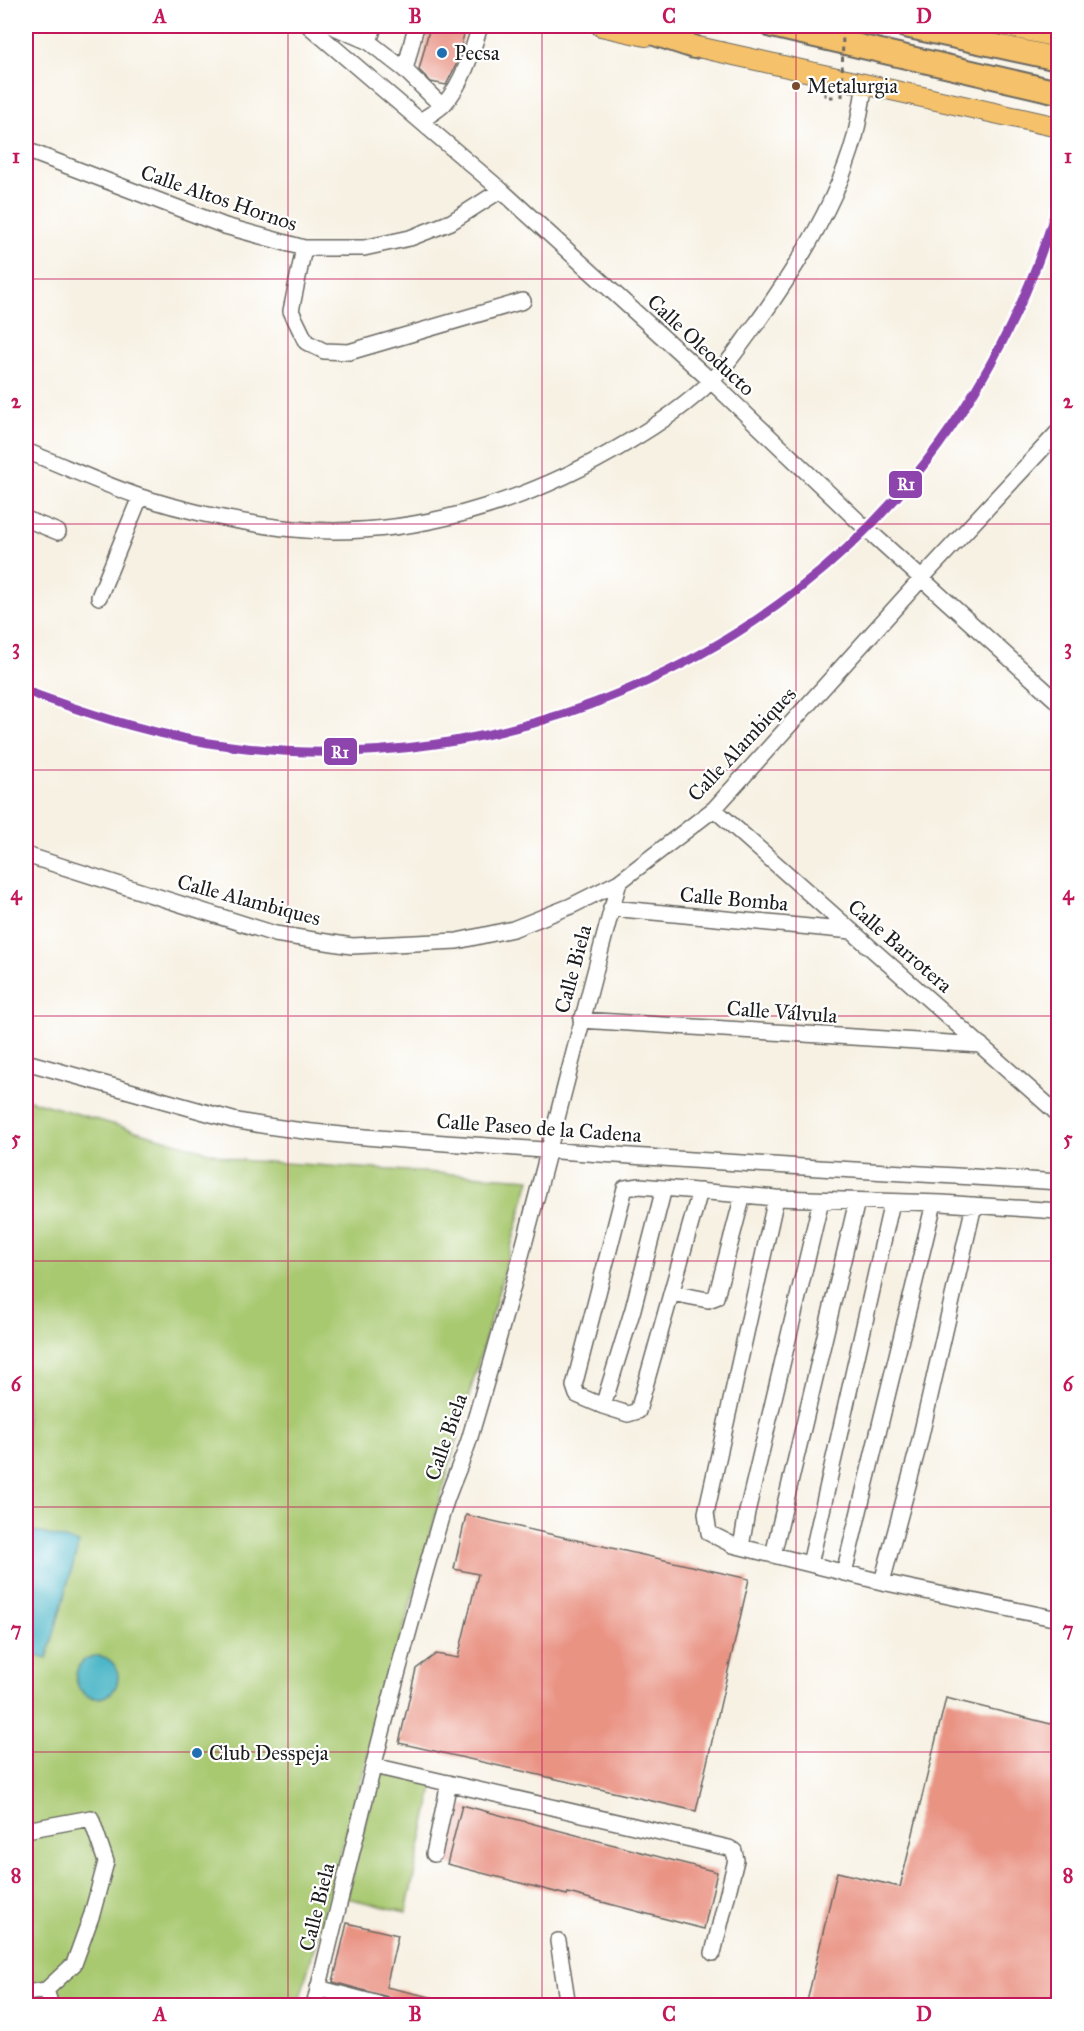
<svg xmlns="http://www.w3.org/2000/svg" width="1084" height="2031" font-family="'IM FELL Great Primer',serif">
<rect width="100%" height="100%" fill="#fff"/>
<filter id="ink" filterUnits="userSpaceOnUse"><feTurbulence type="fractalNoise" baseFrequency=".0167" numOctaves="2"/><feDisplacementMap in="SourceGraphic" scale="12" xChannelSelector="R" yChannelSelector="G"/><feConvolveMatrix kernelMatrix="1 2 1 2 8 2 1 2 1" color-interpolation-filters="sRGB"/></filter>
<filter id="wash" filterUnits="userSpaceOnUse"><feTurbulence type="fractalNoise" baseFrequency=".008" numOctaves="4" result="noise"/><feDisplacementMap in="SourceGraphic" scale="24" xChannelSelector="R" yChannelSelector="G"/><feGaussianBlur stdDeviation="1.35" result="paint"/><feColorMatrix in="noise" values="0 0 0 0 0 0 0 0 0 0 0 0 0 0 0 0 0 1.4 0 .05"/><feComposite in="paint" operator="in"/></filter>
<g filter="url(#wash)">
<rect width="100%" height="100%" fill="#f7f1e3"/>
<path fill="#a9c971" stroke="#627246" stroke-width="1.5" d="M26,1099l211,61 293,19 -232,826h-272z
M377,1772l57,11 -28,129 -59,-14z"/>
<path fill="#49b5c6" stroke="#326871" stroke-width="1.5" d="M30,1530l49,13 -32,116 -21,-6v-106z
M76 1677a21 21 0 1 1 42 0a21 21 0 1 1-42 0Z"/>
<g id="blocks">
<path fill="#e99383" d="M430,26h36l-9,37 -11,22 -15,-3 -12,-12z
M466,1515l283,64 -53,232 -297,-68 17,-74 20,-15 22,4 20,-84 -24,-5z
M946,1698l113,28v240l-10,40h-243l31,-134 63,15z
M462,1805l255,67 -13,57 -136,-36 -1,2 -120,-31z
M347,1923l51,12 -12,52 58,13v6h-31l-19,-5 -6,-4 -55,-15z"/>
</g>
</g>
<g filter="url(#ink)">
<use href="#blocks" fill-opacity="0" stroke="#696762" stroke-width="1.5"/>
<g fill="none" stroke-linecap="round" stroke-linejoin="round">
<g stroke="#696762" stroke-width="18">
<path id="minor" d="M309,26l192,164 210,191 147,140 200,181
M332,26l37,16 36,28 37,36
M369,42l5,-16
M405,70l11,-44
M420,121c8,-5 17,-10 24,-17 19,-21 28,-52 36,-78
M26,150l199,76 79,22h60l46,-10 41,-16 50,-32
M304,248l-13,63 15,31 18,9 25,1 174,-51
M26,451c38,15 76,33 115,46 45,14 95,25 142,31 120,14 243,-24 345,-86 29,-17 58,-36 82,-60 18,-17 32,-40 47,-59 38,-53 81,-123 98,-186 4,-17 7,-35 10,-53
M26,519l32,13
M99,597l41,-100
M714,809l344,305
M26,855l249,79 77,12 105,-5 56,-12 58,-23 48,-24 95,-73 208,-231 136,-146
M611,908l241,23
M581,1020l400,25
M26,1062l207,58c88,17 180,20 270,27 185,14 370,24 555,35
M664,1188l-31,121 -30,97 -26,-11 -3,-9 51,-198 15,-2 136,12 -70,315 3,20 24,12 149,37 176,37
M776,1198l166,5 116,8
M671,1293l37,7 8,-3 27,-102
M603,1406l25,8 10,-3 62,-220
M741,1547l6,-35 74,-312
M773,1555l84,-354
M810,1564l82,-362
M844,1573l90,-370
M882,1582l37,-138 55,-239
M374,1766l355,82 5,3 2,9 -23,93
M26,1830l65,-12 15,44 -14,52 -18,50 -28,26 -20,3
M434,1854l15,-71
M558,1941l10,65
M318,1988l68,18
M46,1990l5,16
M314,2006c41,-167 81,-334 130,-499 8,-26 21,-50 28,-77 54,-181 97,-365 147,-548"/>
</g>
<g stroke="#696762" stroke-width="22">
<path id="major" d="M601,26l45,10
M680,43l378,84"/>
</g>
<g stroke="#696762" stroke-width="26">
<path id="highway" d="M630,26l64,21
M772,26l286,66
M905,26l153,33
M1011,26l47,10"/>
</g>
<path stroke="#696762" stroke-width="3" stroke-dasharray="4.5 4.5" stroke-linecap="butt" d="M825,92v5h13"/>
<use href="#minor" stroke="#fff" stroke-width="15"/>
<use href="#major" stroke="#f5c16b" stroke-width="20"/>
<use href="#highway" stroke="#f5c16b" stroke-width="22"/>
<path stroke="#696762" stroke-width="3" stroke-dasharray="4.5 4.5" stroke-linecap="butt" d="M842,97l1,-71"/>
<g stroke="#fff" stroke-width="14">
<path id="rail-1" d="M26,691c68,25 139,48 212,56 265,32 542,-85 700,-301 54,-74 94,-156 120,-243"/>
</g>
<use href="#rail-1" stroke="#8e44ad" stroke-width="9"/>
</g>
</g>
<path fill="none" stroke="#c2185b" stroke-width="1.5" stroke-opacity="0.55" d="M288,26v1980M542,26v1980M796,26v1980M26,279h1032M26,524h1032M26,770h1032M26,1016h1032M26,1261h1032M26,1507h1032M26,1752h1032"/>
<g fill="#1f6fb2" stroke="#fff" stroke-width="2">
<circle cx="442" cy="53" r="6"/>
<circle cx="197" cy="1753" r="6"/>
</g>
<circle fill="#7a4b2a" stroke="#fff" stroke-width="2" cx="796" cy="86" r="5"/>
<g text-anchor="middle" stroke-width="4.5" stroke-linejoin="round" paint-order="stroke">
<g font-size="20" fill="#1c1c1c" stroke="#fff" text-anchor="start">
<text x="807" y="93">Metalurgia</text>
</g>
<g font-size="21" fill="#1c1c1c" stroke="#fff" text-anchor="start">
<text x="454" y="60">Pecsa</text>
<text x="209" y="1760">Club Desspeja</text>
</g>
<g font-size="21" fill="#1c1c1c" stroke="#fff">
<text transform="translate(219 198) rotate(19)" y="7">Calle Altos Hornos</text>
<text transform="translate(701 345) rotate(43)" y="7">Calle Oleoducto</text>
<text transform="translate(742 744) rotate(-47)" y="7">Calle Alambiques</text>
<text transform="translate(734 899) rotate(5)" y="7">Calle Bomba</text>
<text transform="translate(249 900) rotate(15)" y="7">Calle Alambiques</text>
<text transform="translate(900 946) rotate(41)" y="7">Calle Barrotera</text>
<text transform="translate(573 969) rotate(-75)" y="7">Calle Biela</text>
<text transform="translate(782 1012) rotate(4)" y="7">Calle Válvula</text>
<text transform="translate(539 1128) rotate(4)" y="7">Calle Paseo de la Cadena</text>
<text transform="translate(446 1437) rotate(-71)" y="7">Calle Biela</text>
<text transform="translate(317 1907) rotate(-76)" y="7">Calle Biela</text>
</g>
</g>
<g stroke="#fff" stroke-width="2">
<rect x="888" y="470" width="35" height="29" rx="6" fill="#8e44ad"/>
<rect x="323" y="737" width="35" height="29" rx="6" fill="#8e44ad"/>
</g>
<g font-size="16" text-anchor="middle" font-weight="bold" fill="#fff">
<text x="906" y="490">R1</text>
<text x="340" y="758">R1</text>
</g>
<rect width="1084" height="2031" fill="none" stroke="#fff" stroke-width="66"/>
<rect x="33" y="33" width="1018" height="1965" fill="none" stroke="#c2185b" stroke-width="2"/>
<g font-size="20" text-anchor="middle" font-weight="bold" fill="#c2185b">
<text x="160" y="23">A</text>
<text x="415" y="23">B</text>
<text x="669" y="23">C</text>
<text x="924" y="23">D</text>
<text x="16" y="163">1</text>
<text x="1068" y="163">1</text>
<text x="16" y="408">2</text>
<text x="1068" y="408">2</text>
<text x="16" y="654">3</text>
<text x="1068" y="654">3</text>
<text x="16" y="900">4</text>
<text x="1068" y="900">4</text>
<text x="16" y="1145">5</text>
<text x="1068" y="1145">5</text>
<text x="16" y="1391">6</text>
<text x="1068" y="1391">6</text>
<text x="16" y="1636">7</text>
<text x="1068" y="1636">7</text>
<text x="16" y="1882">8</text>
<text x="1068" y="1882">8</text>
<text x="160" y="2021">A</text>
<text x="415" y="2021">B</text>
<text x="669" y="2021">C</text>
<text x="924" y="2021">D</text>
</g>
</svg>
